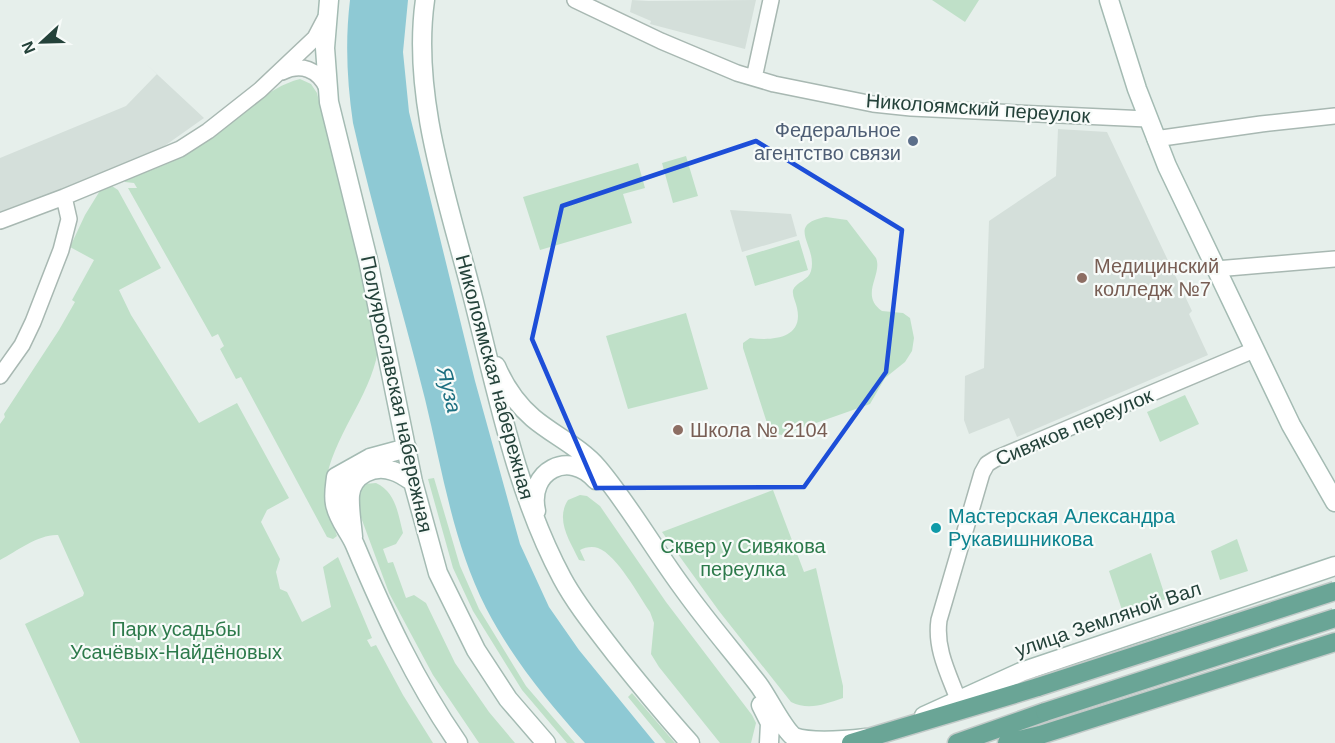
<svg xmlns="http://www.w3.org/2000/svg" width="1335" height="743" font-family="Helvetica,sans-serif">
<rect width="100%" height="100%" fill="#e6efeb"/>
<path fill="#d4dfda" d="M632,0l16,1 108,-1 -11,49 -95,-25 1,-3 -21,-9z
M145,63l59,55 -48,34 -156,61v-55l126,-52 31,-32z
M1058,129l49,3 85,179 -3,3 19,41 -191,82 -8,-19 -40,16 -5,-14 1,-44 19,-8 5,-147 67,-45z
M730,210l61,4 6,22 -55,16z"/>
<path fill="#bfe0c8" d="M932,0h47l-14,22z
M300,79l11,5 6,9 62,249c-4,49 -42,87 -52,134 -4,19 4,42 10,60l-4,3 -6,-2 -86,-160 -5,2 -16,-30 4,-3 -6,-12 -6,3 -84,-149h9l-3,-5 -9,-1 -1,-3c27,-8 53,-18 76,-33 34,-21 61,-57 100,-67z
M686,156l12,40 -25,7 -11,-40z
M638,163l7,25 -22,6 9,29 -92,27 -17,-53z
M112,186l6,4 43,78 -42,22 12,25 68,108 38,-20 52,95 -22,12 -6,12 19,37 -4,13 4,17 7,3 15,30 29,-15 -8,-40 15,-10 34,81 -5,2 4,7 5,-2 27,50 30,48h-353l-55,-119 58,-28 1,-3 -26,-58c-19,-1 -41,16 -58,25v-136l5,-7 -1,-3 55,-84 16,-28 -3,-2 22,-40 -24,-13 15,-32 16,-26z
M826,217l21,3 29,38c7,17 -17,37 6,53l21,2 7,5 4,20 -2,13 -7,11 -20,16 -15,26 -88,31c-8,-1 -11,-5 -15,-12l-24,-75v-5l7,-5c22,3 54,1 47,-30 -1,-6 -5,-12 -4,-18 3,-8 16,-10 18,-19 7,-26 -27,-46 15,-54z
M799,240l9,30 -53,16 -9,-30z
M686,313l22,76 -80,20 -22,-73z
M1185,395l14,29 -39,18 -13,-30z
M434,478l26,88 19,43 47,77 49,57h-8l-45,-53 -49,-79 -20,-43 -25,-89z
M376,483c20,9 22,31 27,50l-7,11 -13,5 5,14 5,-1 13,36 8,-3 12,8 29,60 34,49 26,31h-36l-46,-68 -44,-82 -30,-81v-25l5,-3z
M773,490l31,82 12,-4 27,118v12c-18,6 -34,13 -52,4l-72,-91 -57,-79z
M580,495l7,1 13,10 66,96 86,113 4,8 -5,20h-31l-61,-76 -8,-13 3,-31 -4,-11c-11,-16 -33,-57 -52,-64 -5,-2 -13,-1 -18,2l5,11 -6,-1c-9,-19 -24,-40 -11,-60z
M1237,539l11,32 -28,9 -9,-29z
M1151,553l15,46 -43,14 -14,-42z
M632,693l43,50h-9l-38,-46z"/>
<path fill="#8ec9d4" d="M350,0h58l-5,52 6,60 66,269 45,163 29,63 30,43 76,93h-70c-38,-42 -73,-85 -99,-135 -33,-65 -44,-139 -61,-209 -23,-92 -51,-183 -72,-276 -6,-41 -8,-82 -3,-123z"/>
<g fill="none" stroke-linecap="round" stroke-linejoin="round">
<g stroke="#a8b8b2" stroke-width="18">
<path id="street" d="M575,0l86,41 76,32 37,11 99,20 38,4 236,11
M282,72c19,-9 36,-3 45,16
M754,78l17,-78
M1155,139l106,-15 74,-8
M0,221l64,-24 116,-48 28,-18 52,-41 55,-52 10,-19
M1216,269l119,-10
M0,376l22,-31 11,-23 28,-72 8,-31 -5,-22
M958,699c-10,-26 -23,-51 -19,-79l43,-147 5,-9 8,-5 259,-109"/>
</g>
<g stroke="#a4bbb3" stroke-width="21">
<path id="secondary" d="M329,0l-4,48 4,54 39,158 45,222 25,91 38,77 32,49 38,44
M425,0c-14,98 24,203 48,298 24,94 43,194 89,280 15,28 36,53 55,78 24,30 48,59 73,87
M1109,0l28,89 30,77 124,259 44,77
M496,366c8,19 21,38 37,52 20,17 47,29 65,50 32,38 57,83 87,123 23,32 49,62 73,93 10,13 25,45 36,53 17,6 54,3 72,1
M407,448l-37,10 -34,19c-1,9 -3,18 -1,27 3,16 14,27 20,41 29,69 60,136 103,198
M536,511c-9,-40 33,-62 60,-31
M353,537c-1,-13 -4,-29 -3,-42 2,-20 24,-31 43,-24 7,2 14,7 20,11
M761,705l9,18 -1,20
M924,716l97,-44 314,-106"/>
</g>
<g stroke="#c2cac8" stroke-width="21">
<path id="primary" d="M851,743l187,-56
M957,743l88,-31
M1007,743l33,-8 295,-93"/>
</g>
<use href="#street" stroke="#fff" stroke-width="15"/>
<use href="#secondary" stroke="#fff" stroke-width="18"/>
<use href="#primary" stroke="#6aa596" stroke-width="18"/>
<g stroke="#c2cac8" stroke-width="21" stroke-linecap="butt">
<path id="primary-bridge" d="M1038,687l297,-96
M1045,712l290,-94"/>
</g>
<use href="#primary-bridge" stroke="#6aa596" stroke-width="18"/>
</g>
<path fill="none" stroke="#1d4ed8" stroke-width="4.5" stroke-linejoin="round" d="M756,141l146,89 -16,142 -82,115 -208,1 -64,-149 30,-133z"/>
<circle fill="#5c6f8a" stroke="#f7fbf9" stroke-width="2" cx="913" cy="141" r="6"/>
<g fill="#8d6e63" stroke="#f7fbf9" stroke-width="2">
<circle cx="1082" cy="278" r="6"/>
<circle cx="678" cy="430" r="6"/>
</g>
<circle fill="#0f9aa8" stroke="#f7fbf9" stroke-width="2" cx="936" cy="528" r="6"/>
<g text-anchor="middle" stroke-width="4.5" stroke-linejoin="round" paint-order="stroke">
<g font-size="20" fill="#24423a" stroke="#f7fbf9">
<text transform="translate(978 108) rotate(4)" y="7">Николоямский переулок</text>
<text transform="translate(495 377) rotate(75)" y="7">Николоямская набережная</text>
<text transform="translate(397 394) rotate(78)" y="7">Полуярославская набережная</text>
<text transform="translate(1074 427) rotate(-23)" y="7">Сивяков переулок</text>
<text transform="translate(1108 619) rotate(-19)" y="7">улица Земляной Вал</text>
</g>
<g font-size="20" fill="#4e5e75" stroke="#f7fbf9" text-anchor="end">
<text x="901" y="137">Федеральное<tspan x="901" dy="23">агентство связи</tspan></text>
</g>
<g font-size="20" fill="#785e54" stroke="#f7fbf9" text-anchor="start">
<text x="1094" y="273">Медицинский<tspan x="1094" dy="23">колледж №7</tspan></text>
<text x="690" y="437">Школа № 2104</text>
</g>
<g font-size="20" fill="#0d838f" stroke="#f7fbf9" text-anchor="start">
<text x="948" y="523">Мастерская Александра<tspan x="948" dy="23">Рукавишникова</tspan></text>
</g>
<g font-size="20" fill="#2d7a4b" stroke="#f7fbf9">
<text x="743" y="553">Сквер у Сивякова<tspan x="743" dy="23">переулка</tspan></text>
<text x="176" y="636">Парк усадьбы<tspan x="176" dy="23">Усачёвых-Найдёновых</tspan></text>
</g>
<g font-size="21" font-style="italic" fill="#1c6f80" stroke="#f7fbf9">
<text transform="translate(449 390) rotate(76)" y="7">Яуза</text>
</g>
</g>
<g transform="translate(42 42) rotate(248)" stroke="#f7fbf9" stroke-width="4.5" paint-order="stroke">
<path d="M0-4.5L10 22L0 15L-10 22Z" fill="#24423a"/>
<text y="-9" font-size="16" font-weight="bold" text-anchor="middle" fill="#24423a">N</text>
</g>
</svg>
